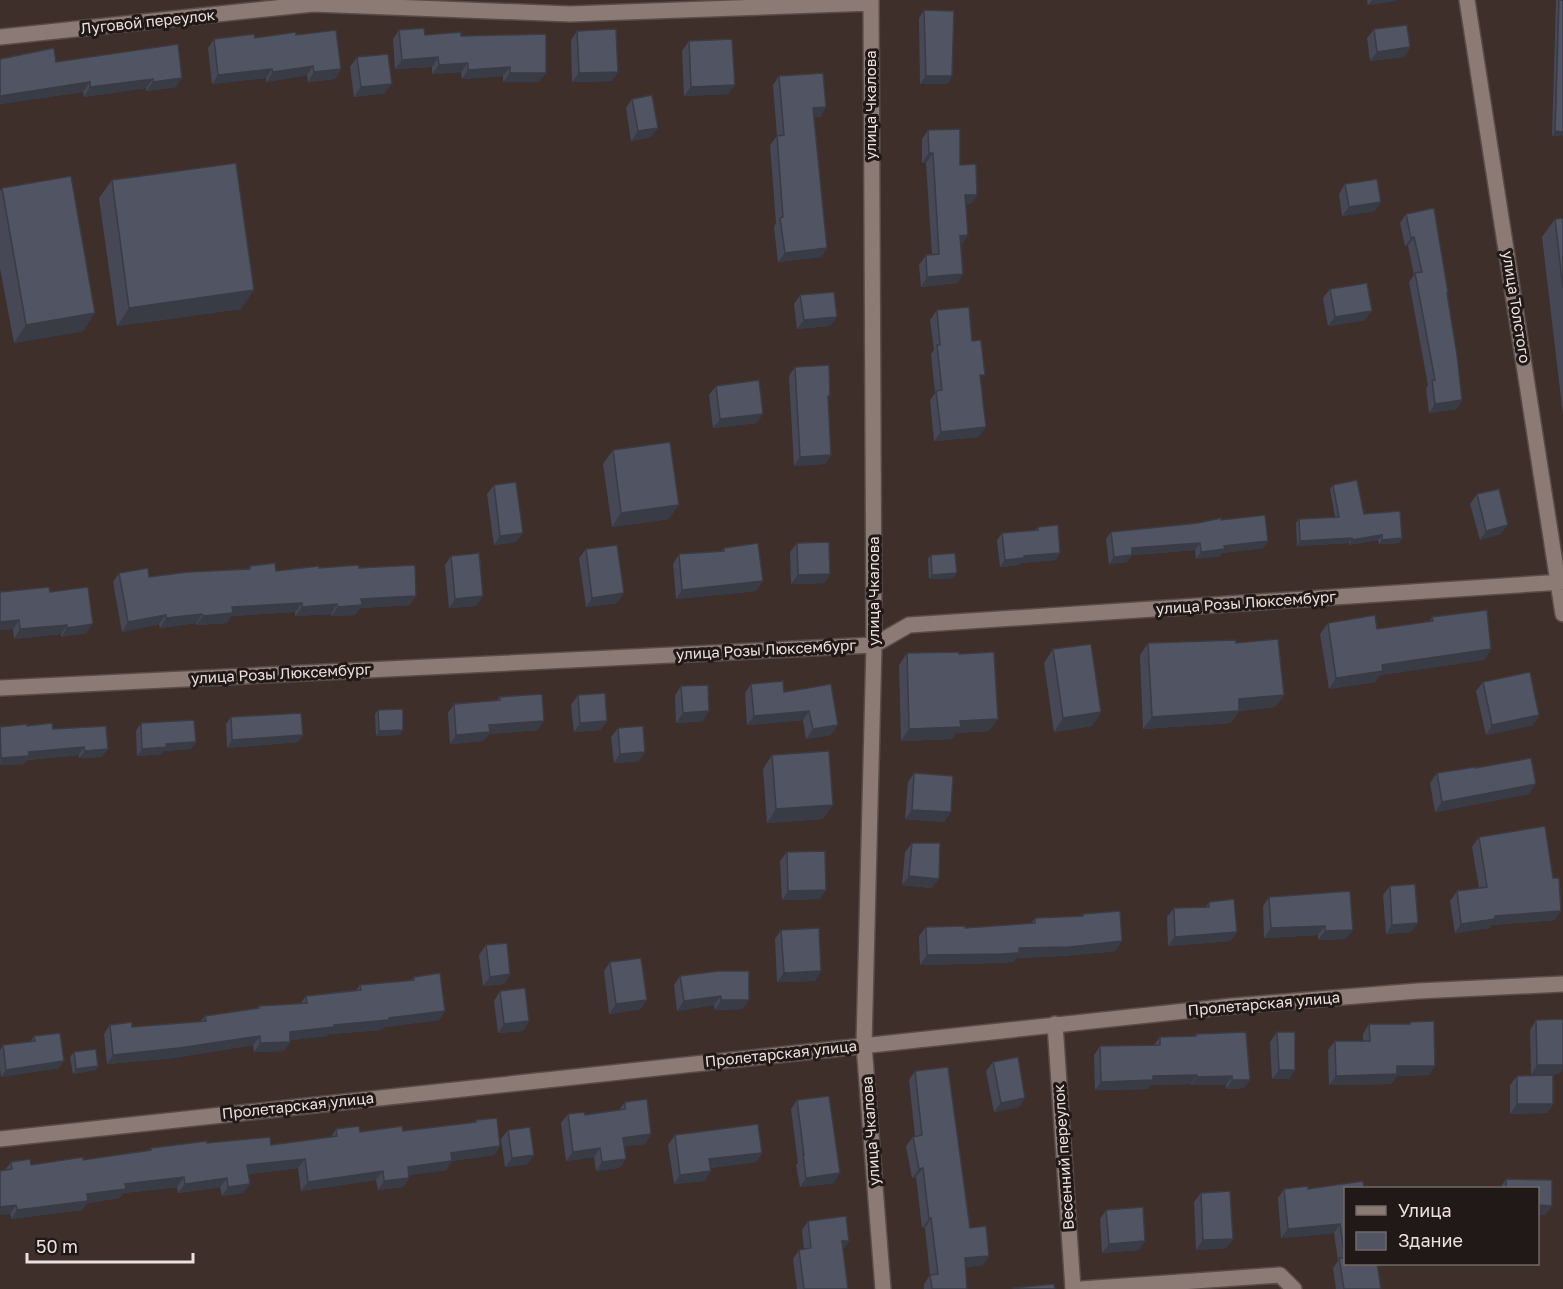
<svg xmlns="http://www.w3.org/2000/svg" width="1563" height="1289" font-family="'Golos Text',sans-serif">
<rect width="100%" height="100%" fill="#3f2f2b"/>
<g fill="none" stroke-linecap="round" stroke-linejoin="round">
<g stroke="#594c48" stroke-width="18">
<path id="street" d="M871,0l3,645 -10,400 19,244
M1467,0l96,614
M0,37l313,-33 257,10 301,-11
M0,688l874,-43 35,-20 654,-43
M1055,1024l18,265
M0,1139l1232,-133 186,-15 145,-7
M1081,1289l199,-14 14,14"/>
</g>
<use href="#street" stroke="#8c7a75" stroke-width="15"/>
</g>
<path fill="#464855" d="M1367,0h29l-1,1 -27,4z
M1556,0h7v136h-11z
M924,10l28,66 -5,8h-27l-1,-66z
M1374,29l36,18 -6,10 -34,4 -3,-23z
M399,30l26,5 36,1 78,46h-36v-6l-41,3 -1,-7 -29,2v-7l-37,2 -2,-30z
M577,31l41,41 -7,9 -39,1 -1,-42z
M296,35l45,34 -6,10 -27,3 -1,-7 -41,7v-4l-54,6 -4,-36 6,-9 41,-1z
M689,41l39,53 -44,2 -2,-45z
M178,44l-2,43 -30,4v-3l-62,9 -1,-5 -83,12v-45l56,3z
M357,57l28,36 -31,4 -4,-30z
M779,76l47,31 -6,10h-6l13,131 -6,9 -43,5 -4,-35 2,-4 -6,-78 7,-9 -4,-51z
M632,99l19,38 -20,4 -5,-33z
M928,130l32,35 11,39h-5l2,31 -7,10 2,29 -6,9 -36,4 -2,-22 7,-10h6l-6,-92h-4v-24z
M112,180l129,129 -124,17 -18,-128z
M1345,184l30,27 -33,5 -3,-22z
M2,188l81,143 -69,12 -14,-75v-77z
M1406,214l42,78 -1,3 15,105 -6,9 -27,4 -3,-24 2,-4 -19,-103 5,-7 -6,-29h-3l-5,-23z
M1563,218v197l-21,-178 13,-18z
M1330,289l35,31 -37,6 -5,-28z
M800,295l37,22 -7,9 -33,3 -3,-25z
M937,310l35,31 9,39 -2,57 -45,4 -4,-41 5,-7 -4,-39 3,-4 -4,-30z
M795,367l36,88 -6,9 -31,2 -5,-90z
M716,386l41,37 -44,5 -4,-33z
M613,450l56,69 -57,8 -9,-63z
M494,485l22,57 -22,3 -7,-51z
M1333,485l31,29 38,24 -3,5 -20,1 -1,-4 -29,5v-2l-52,3 -1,-23 3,-4 36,-2 -5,-28z
M1477,494l24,40 -21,6 -10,-36z
M1221,520l47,21 -5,7 -41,5 -2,3 -24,3 -1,-9 -63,5 -5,7 -18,2 -3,-25 5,-7z
M1038,527l18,33 -36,3 -1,2 -19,2 -3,-27 5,-7 33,-3z
M797,543l33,31 -6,9 -33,1 -1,-32z
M724,548l39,33 -7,10 -80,8 -3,-35 6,-10 42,-3z
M586,549l38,44 -7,10 -31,4 -7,-49z
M931,555l26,18 -4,5 -24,1 -1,-20z
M451,556l25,50 -27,2 -4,-43z
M250,566l26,5 43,-3h40l51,37 -50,3 -5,7 -24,1v-2l-36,2v-4l-64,4 -4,7 -31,2v-2l-36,5 -1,-4 -37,8 -9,-50 6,-9 30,4 99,-8z
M50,592l36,41 -25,4v-3l-47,5 -1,-10 -13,1z
M1432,617l59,32 -7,11 -104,15 -5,7 -46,7 -9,-55 8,-11 49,6 53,-8z
M1148,643h88l48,52 -9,12 -36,4 -9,12 -87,6 -3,-74z
M1053,649l48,63 -9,14 -38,6 -10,-69z
M907,653l52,1 30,77 -33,2 -4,6 -51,2 -2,-76z
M1483,682l56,33 -6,10 -47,10 -10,-44z
M751,684l33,8 47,-8v51l-25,4 -3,-19 -56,5 -2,-32z
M681,686l22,35 -27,2 -1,-28z
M578,695l29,26 -7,9 -26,2 -3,-27z
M499,697l39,33 -49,4 -6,7 -33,3 -2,-31 6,-9 43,-4z
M378,710l22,25 -24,1 -1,-22z
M231,717l72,18 -5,7 -71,6 -1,-24z
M141,723l55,19 -5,7 -28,2 -1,3 -25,2 -1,-25z
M27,726l26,3 49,28 -23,1v-3l-52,5 -3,4 -24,1v-38z
M618,728l21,33 -25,2 -3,-26z
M772,755l51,64 -56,4 -4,-54z
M1475,768l54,26 -94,18 -5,-29 7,-10z
M914,773l37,39 -7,10 -39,-3 3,-37z
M1479,837l76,83 -64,5 -2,3 -34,5 -5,-32 7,-10 22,-3 -7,-41z
M912,843l20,45 -30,-3 3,-33z
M787,852l33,47 -38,1 -2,-39z
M1390,886l21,46 -25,2 -3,-39z
M1350,891l-4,48 -28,1v-5l-54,3 -1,-32 6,-9z
M1209,902l28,30 -7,9 -62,5 -1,-29 7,-9 32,-1z
M1083,914l33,37 -54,5 -46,2 -3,4 -17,1 -76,2 -1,-29 7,-9 39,1 66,-4 4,-6 46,-2z
M781,930l40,41 -6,10 -38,1 -2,-43z
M486,945l24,29 -6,10 -21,2 -4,-31z
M610,962l31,47 -32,5 -5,-43z
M680,976l69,24 -7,9 -27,1 -1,-5 -37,6 -3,-26z
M414,977l31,34 -6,9 -55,7 -2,3 -53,4 -1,2 -38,4v2l-6,9 -30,1 -1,-7 -80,13 -66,6 -3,-30 6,-9 22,2 68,-5 5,-6 52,-8 2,-2 41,-2 6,-8 50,-6 4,-5 51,-5z
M500,991l29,30 -6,10 -25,2 -4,-32z
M1536,1020l23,54 -28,1 -1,-45z
M1410,1022l25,44 -7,9 -31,1 -6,8 -62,1 -1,-35 7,-9h28v-7l6,-10h39z
M1277,1032l12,47h-17l-2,-37z
M1196,1034l48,54 -18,1v-4h-35v-1l-41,1 -3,4 -52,1 -1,-35 6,-9 54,-1 6,-8 34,-1z
M34,1036l25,32 -58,9 -1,-9v-18l3,-5 27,-3z
M74,1052l24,14 -3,4 -22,4 -3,-17z
M993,1062l26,45 -25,5 -8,-41z
M915,1071l68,194 -18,2 2,22h-43v-5l6,-9 -5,-47h-3l-6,-51 -4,1 -6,-32 7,-9 2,-1 -6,-56z
M1517,1076l36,28 -6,9 -37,1v-29z
M797,1100l37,83 -34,4 -4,-22 2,-2 -7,-54z
M625,1102l26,32 -6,10 -21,2 2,13 -7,9 -23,3 -2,-14 -28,4 -5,-38 7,-9 17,1 34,-5z
M476,1120l24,26 -6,9 -42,6 -6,9 -37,5v3l-6,9 -25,3 -2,-10 -75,11 -3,-23 -50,6 -5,19 -21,3 -2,-9 -42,6 -1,-6 -54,6 -4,5 -32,5 -5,7 -71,9 -6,-49 6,-8 20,3 52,-5 66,-10 2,-2 56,-5 64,2 60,-8 5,-8 24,3 43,-1 71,-8z
M508,1130l20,34 -23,3 -4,-28z
M675,1135l87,18 -6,9 -46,6 1,3 -7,10 -30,3 -6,-39z
M1506,1179l46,1v26l-7,9h-7v-27h-38z
M1346,1188l35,101h-45l-3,-21 5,-7 -4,-28 -53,5 -3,-40 6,-9z
M1201,1193l32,46 -7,9 -30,2 -2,-48z
M1106,1210l33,40 -37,3 -2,-34z
M808,1221l41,20 -6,8 5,40h-51l-4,-30 6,-9 5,-1 -2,-19z"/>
<path fill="#393b45" d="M1372,0h24l-1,1 -27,4z
M1410,47l-6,10 -34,4 7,-9z
M438,57l-6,10 -37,2 7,-9z
M468,63l-7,9 -29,2 7,-9z
M313,66l-6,9 -41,7 7,-10z
M510,67l-7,9 -41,3 6,-9z
M272,69l-6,9 -54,6 6,-9z
M341,69l-6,10 -27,3 6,-10z
M618,72l-7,9 -39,1 7,-9z
M510,73h36l-7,9h-36z
M926,76h26l-5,8h-27z
M182,78l-6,9 -30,4 7,-9z
M153,79l-7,9 -62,9 6,-10z
M90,82l-7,10 -83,12v-8z
M392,84l-7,9 -31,4 7,-10z
M735,85l-7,9 -44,2 7,-9z
M826,107l-6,10 -13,1 6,-10z
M658,128l-7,9 -20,4 7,-10z
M1555,131l8,1v4h-11z
M929,153h4l-7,10h-4z
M965,195h12l-6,9h-12z
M1381,202l-6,9 -33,5 7,-9z
M968,235l-7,10h-8l7,-9z
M1414,237l-6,9h-3l6,-8z
M827,248l-6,9 -43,5 7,-9z
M963,274l-6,9 -36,4 6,-10z
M254,290l-13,19 -124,17 12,-18z
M1372,311l-7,9 -37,6 7,-9z
M95,313l-12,18 -69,12 12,-18z
M837,317l-7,9 -33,3 7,-9z
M1462,400l-6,9 -27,4 6,-9z
M763,414l-6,9 -44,5 7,-9z
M986,427l-7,10 -45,4 7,-9z
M831,455l-6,9 -31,2 6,-9z
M679,505l-10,14 -57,8 9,-14z
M1508,525l-7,9 -21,6 6,-9z
M523,533l-7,9 -22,3 6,-9z
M1382,535l-4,5 -29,5 3,-5z
M1352,538l-3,5 -52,3 3,-5z
M1402,538l-3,5 -20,1 3,-4z
M1268,541l-5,7 -41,5 -2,3 -24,3 5,-7 23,-6z
M1200,543l-5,7 -63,5 -5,7 -18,2 5,-7 18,-9z
M1060,553l-4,7 -36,3 -1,2 -19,2 5,-7 19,-4z
M957,573l-4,5 -24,1 3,-4z
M830,574l-6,9 -33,1 7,-9z
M763,581l-7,10 -80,8 6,-9z
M624,593l-7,10 -31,4 6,-9z
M416,596l-6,9 -50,3 -5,7 -24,1 7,-9 23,-8z
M483,596l-7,10 -27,2 6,-9z
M302,603l-7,9 -64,4 -4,7 -31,2 7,-9 29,-9z
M337,604l-6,10 -36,2 7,-9z
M202,614l-6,9 -36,5 6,-10z
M166,615l-7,9 -37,8 6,-10z
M19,620l-6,9 -13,1v-8z
M93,624l-7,9 -25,4 6,-9z
M67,625l-6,9 -47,5 6,-10z
M1491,649l-7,11 -104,15 -5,7 -46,7 7,-11 46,-13z
M1284,695l-9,12 -36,4 -9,12 -87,6 9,-12 87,-18z
M709,711l-6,10 -27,2 7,-10z
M809,711l-6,9 -56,5 7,-9z
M1101,712l-9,14 -38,6 9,-14z
M1539,715l-6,10 -47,10 6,-10z
M998,719l-9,12 -33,2 -4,6 -51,2 8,-12 51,-8z
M544,721l-6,9 -49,4 -6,7 -33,3 6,-9 33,-10z
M607,721l-7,9 -26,2 6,-9z
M838,725l-7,10 -25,4 7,-10z
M403,730l-3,5 -24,1 3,-5z
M303,735l-5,7 -71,6 5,-8z
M196,742l-5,7 -28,2 -1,3 -25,2 5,-7 24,-5z
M84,747l-5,8 -52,5 -3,4 -24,1 1,-7 28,-6z
M108,749l-6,8 -23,1 6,-7z
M645,752l-6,9 -25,2 6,-9z
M1536,784l-7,10 -94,18 7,-10z
M833,805l-10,14 -56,4 9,-14z
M912,810l39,2 -7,10 -39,-3z
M909,876l30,3 -7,9 -30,-3z
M826,890l-6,9 -38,1 6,-9z
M1561,911l-6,9 -64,5 -2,3 -34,5 6,-9 34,-8z
M1418,923l-7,9 -25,2 6,-9z
M1325,926l-7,9 -54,3 7,-10z
M1353,930l-7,9 -28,1 7,-9z
M1237,932l-7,9 -62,5 7,-9z
M1122,941l-6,10 -54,5 -46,2 -3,4 -17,1 -76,2 7,-10z
M821,971l-6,10 -38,1 7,-9z
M510,974l-6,10 -21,2 7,-9z
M721,996l-7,9 -37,6 7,-10z
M647,1000l-6,9 -32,5 7,-10z
M721,1000h28l-7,9 -27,1z
M445,1011l-6,9 -55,7 -2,3 -53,4 -1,2 -45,5 7,-9 44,-7z
M529,1021l-6,10 -25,2 6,-9z
M260,1036l-7,9 -80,13 -66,6 6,-9z
M290,1042l-6,9 -30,1 6,-9z
M64,1061l-5,7 -58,9 5,-7z
M1537,1065h26v3l-4,6 -28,1z
M98,1066l-3,4 -22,4 3,-5z
M1397,1066h38l-7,9 -31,1 -6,8 -62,1 7,-9z
M1279,1070h16l-6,9h-17z
M1197,1075l-6,9 -41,1 -3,4 -52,1 6,-8 52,-6z
M1232,1076l-6,9h-35l6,-8z
M1232,1080h18l-6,8 -18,1z
M1025,1098l-6,9 -25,5 7,-9z
M1517,1104h36l-6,9 -37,1z
M651,1134l-6,10 -29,4 7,-10z
M500,1146l-6,9 -50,7 7,-9z
M600,1148l-6,9 -28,4 7,-9z
M762,1153l-6,9 -54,7 7,-10z
M534,1155l-6,9 -23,3 7,-9z
M305,1159l-7,9 -57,7 6,-10z
M626,1159l-7,9 -23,3 6,-9z
M452,1161l-6,9 -45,6 7,-9z
M923,1168l-7,9 -4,1 7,-9z
M383,1171l-7,9 -75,11 7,-9z
M711,1171l-7,10 -30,3 6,-9z
M840,1173l-6,10 -34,4 6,-9z
M184,1177l-7,10 -54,6 -4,5 -32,5 -5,7 -71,9 6,-9 70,-16 38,-10z
M227,1178l-7,9 -42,6 7,-9z
M409,1178l-6,9 -25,3 6,-9z
M250,1184l-7,9 -21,3 6,-9z
M16,1205l-6,9 -10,1v-8z
M1538,1205l14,1 -7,9h-7z
M931,1218l-6,10h-3l7,-9z
M1340,1224l-6,9 -53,5 7,-9z
M1233,1239l-7,9 -30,2 7,-10z
M842,1241h7l-6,9z
M1145,1241l-6,9 -37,3 7,-9z
M989,1256l-6,9 -25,3 7,-10z"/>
<path fill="#515463" stroke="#393b45" stroke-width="1.5" d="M1559,0h4v132l-8,-1z
M924,10l30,1 -2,65h-26z
M1407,25l3,22 -33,5 -3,-23z
M424,28l1,7 36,-3v4l85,-2v39h-36v-6l-42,3v-7l-29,2 -1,-8 -36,3 -3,-30z
M616,29l2,43 -39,1 -2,-42z
M336,30l5,39 -27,3 -1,-6 -40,6 -1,-3 -54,6 -4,-36 40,-5 1,4 41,-6v3z
M732,39l3,46 -44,2 -2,-46z
M178,44l4,34 -29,4v-3l-63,8v-5l-90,14v-37l54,-11 2,14z
M388,54l4,30 -31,3 -4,-30z
M823,73l3,34 -13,1 14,140 -42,5 -5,-35 3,-1 -6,-81 7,-1 -5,-59z
M652,95l6,33 -20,3 -6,-32z
M960,129v36l16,-1 1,31h-12l3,40 -8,1 3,38 -36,3 -1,-22 13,-1 -6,-101h-4l-1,-23z
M236,163l18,127 -125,18 -17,-128z
M71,176l24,137 -69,12 -24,-137z
M1377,179l4,23 -32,5 -4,-23z
M1434,208l14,84 -1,1 10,62 5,45 -27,4 -3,-24h3l-20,-107 7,-1 -8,-35 -3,1 -5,-24z
M1563,218v70l-8,-69z
M1367,283l5,28 -37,6 -5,-28z
M834,292l3,25 -33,3 -4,-25z
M969,307l3,34 9,-1 4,35h-5l6,52 -45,5 -5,-41 6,-1 -5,-45h3l-3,-35z
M829,365l1,31h-2l3,59 -31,2 -5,-90z
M759,380l4,34 -43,5 -4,-33z
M670,442l9,63 -58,8 -8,-63z
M1357,480l7,34 36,-3 2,27 -20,2v-5l-30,5v-2l-52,3 -1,-22 40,-2 -6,-32z
M516,482l7,51 -23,3 -6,-51z
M1499,489l9,36 -22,6 -9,-37z
M1265,515l3,26 -44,5 1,3 -24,3 -1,-9 -68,5v7l-18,2 -3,-25 87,-9 23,-5v2z
M1058,525l2,28 -36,3v2l-19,2 -3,-27 36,-3v-3z
M829,542l1,32 -32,1 -1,-32z
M758,543l5,38 -81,9 -3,-36 45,-3v-3z
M617,545l7,48 -32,5 -6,-49z
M479,553l4,43 -28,3 -4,-43z
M955,553l2,20 -25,2 -1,-20z
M275,563l1,8 43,-5v2l40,-3v3l56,-3 1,31 -55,3 1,6 -24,2 -1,-3 -35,3v-4l-70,4 1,6 -30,3 -1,-2 -36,4v-3l-38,7 -9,-49 29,-5 1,9 39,-5 62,-3v-3z
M49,587l1,5 38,-5 5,37 -26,4v-3l-47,4 -1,-9 -19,2v-30z
M1487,610l4,39 -109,16 1,6 -47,7 -8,-55 47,-8 2,14 56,-8 -1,-4z
M1278,639l6,56 -45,4v12l-87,6 -4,-74 88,-3v3z
M1091,644l10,68 -38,6 -10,-69z
M959,652v2l35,-2 4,67 -38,2 1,6 -52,2 -2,-76z
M1530,672l9,43 -47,10 -9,-43z
M783,681l1,11 47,-8 7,41 -25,4 -4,-18 -55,5 -3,-32z
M708,685l1,26 -26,2 -2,-27z
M605,693l2,28 -27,2 -2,-28z
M542,694l2,27 -55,4 1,7 -34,3 -2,-31 46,-4 -1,-3z
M403,709v21l-24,1 -1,-21z
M301,713l2,22 -71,5 -1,-23z
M194,720l2,22 -30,2 1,3 -25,2 -1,-26z
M52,723l1,6 53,-3 2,23 -23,2 -1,-4 -55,5v4l-28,2 -1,-31 27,-3v2z
M643,726l2,26 -25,2 -2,-26z
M829,751l4,54 -57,4 -4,-54z
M1531,758l5,26 -94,18 -5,-29 38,-6v1z
M914,773l39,3 -2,36 -39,-2z
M1545,826l8,52h6l2,33 -66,5v3l-34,5 -4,-33 30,-4 -8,-50z
M912,843h28l-1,36 -30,-3z
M825,851l1,39 -38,1 -1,-39z
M1415,884l3,39 -26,2 -2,-39z
M1350,891l3,39 -28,1v-5l-54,2 -2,-31z
M1234,899l3,33 -62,5 -1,-29 35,-1v-5z
M1120,911l2,30 -53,6 -50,1v5l-17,1 -75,1 -1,-28 39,-1v2l70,-5v-5l48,-2v-2z
M819,928l2,43 -37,2 -3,-43z
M507,943l3,31 -20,3 -4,-32z
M641,958l6,42 -31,4 -6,-42z
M718,971h31v29h-28v-4l-37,5 -4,-25z
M440,973l5,38 -56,7v2l-55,5v2l-44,5v10l-30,1v-7l-81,12 -66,7 -3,-30 22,-3v5l74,-6 -1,-5 54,-8v-2l48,-3 -1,-7 55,-6 -1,-5 54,-5v-3z
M525,988l4,33 -25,3 -4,-33z
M1563,1019v46h-26l-1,-45z
M1434,1021l1,45h-38v8l-61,2 -1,-35h35l-1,-17h41v-2z
M1246,1032l4,48h-18v-4l-35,1v-2l-44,1v4l-52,2 -1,-36 60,-1v-8l36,-1v-2z
M1277,1032h18v38h-16z
M60,1033l4,28 -58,9 -3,-25 32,-4 -1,-5z
M96,1049l2,17 -22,3 -2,-17z
M1018,1057l7,41 -24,5 -8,-41z
M948,1067l22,161 16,-2 3,30 -24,2 2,31h-35l-2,-14 8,-1 -7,-56 -2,1 -6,-51 -4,1 -6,-32 9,-2 -7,-64z
M1553,1075v29h-36v-28z
M829,1096l11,77 -34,5 -3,-23h1l-7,-55z
M647,1099l4,35 -28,4 3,21 -24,3 -2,-14 -27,4 -5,-38 16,-2 1,3 40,-6v-7z
M497,1118l3,28 -49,7 1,8 -44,6 1,11 -25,3 -1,-10 -75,11 -3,-23 -58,6 3,19 -22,3 -1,-9 -42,6 -1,-7 -59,7 1,5 -39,5 1,7 -71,9 -1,-5 -16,2v-36l12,-2 -1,-7 19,-3 1,6 52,-8v3l68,-10v-2l56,-7v2l63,-6 1,8 66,-9 -1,-7 23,-3 1,6 42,-6 1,5 73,-9v-2z
M758,1124l4,29 -53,6 2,12 -31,4 -5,-40z
M530,1127l4,28 -22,3 -4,-28z
M1506,1179l46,1v26l-14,-1v-17h-32z
M1363,1181l1,7h-18v75h31l4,26h-37l-5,-31h6l-5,-34 -52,5 -4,-40 24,-3v3z
M1230,1191l3,48 -30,1 -2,-47z
M1143,1207l2,34 -36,3 -3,-34z
M846,1216l3,25h-7l6,48h-44l-5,-39 12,-2 -3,-27z
M1054,1284l1,5h-42v-1z"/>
<g text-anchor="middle" stroke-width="6" stroke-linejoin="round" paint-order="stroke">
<g font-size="15" fill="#ece1de" stroke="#211917">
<text transform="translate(148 22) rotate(-6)" y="5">Луговой переулок</text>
<text transform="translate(871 105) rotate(-90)" y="5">улица Чкалова</text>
<text transform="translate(1516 307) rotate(81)" y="5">улица Толстого</text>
<text transform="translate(874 591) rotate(-90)" y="5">улица Чкалова</text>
<text transform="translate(1246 603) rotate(-4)" y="5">улица Розы Люксембург</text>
<text transform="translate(766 650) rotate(-3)" y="5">улица Розы Люксембург</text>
<text transform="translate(281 674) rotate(-3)" y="5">улица Розы Люксембург</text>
<text transform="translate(1264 1004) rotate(-5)" y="5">Пролетарская улица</text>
<text transform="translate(781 1054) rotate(-6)" y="5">Пролетарская улица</text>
<text transform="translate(298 1106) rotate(-6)" y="5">Пролетарская улица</text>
<text transform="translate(871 1131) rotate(-94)" y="5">улица Чкалова</text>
<text transform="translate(1064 1157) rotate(-94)" y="5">Весенний переулок</text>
</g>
</g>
<rect x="1344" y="1187" width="195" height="78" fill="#211917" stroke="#726967" stroke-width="1.5"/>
<rect x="1356" y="1206" width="30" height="9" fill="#8c7a75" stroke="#726967" stroke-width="1.5"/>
<text x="1398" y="1217" font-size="18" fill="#ece1de">Улица</text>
<rect x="1356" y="1232" width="30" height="18" fill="#515463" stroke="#726967" stroke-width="1.5"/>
<text x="1398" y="1247" font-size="18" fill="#ece1de">Здание</text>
<path d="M27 1253v9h166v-9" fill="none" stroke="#ece1de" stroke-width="3"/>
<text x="36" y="1253" font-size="18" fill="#ece1de" stroke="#211917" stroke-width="4.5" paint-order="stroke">50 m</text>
</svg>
